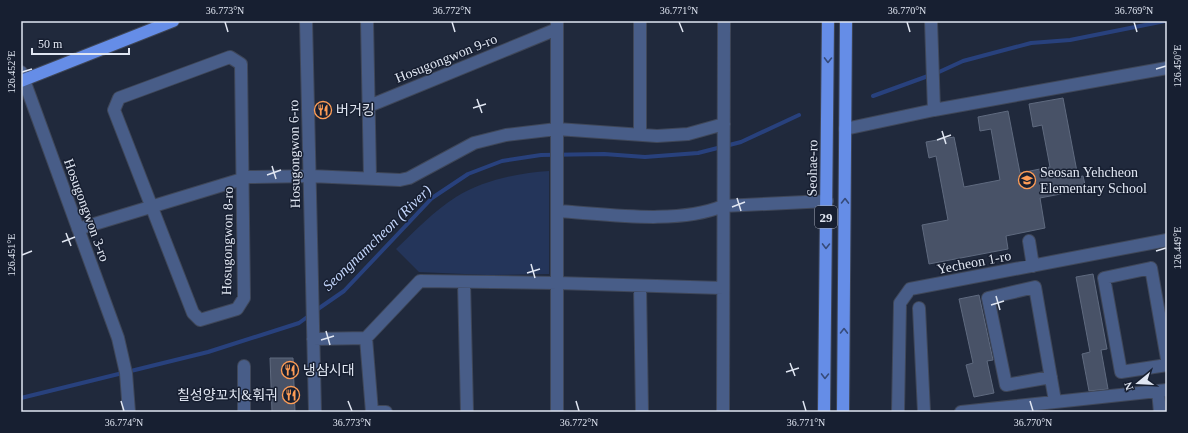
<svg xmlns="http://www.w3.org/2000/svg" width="1188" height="433" font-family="'Times New Roman','Noto Sans KR',serif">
<rect width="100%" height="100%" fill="#20293c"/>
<path fill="#24355a" d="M549,171v103l-62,1 -68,-3 -23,-23c19,-18 38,-38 60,-52 28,-17 62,-24 93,-26z"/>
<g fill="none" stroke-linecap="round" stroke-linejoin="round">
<path stroke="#28417d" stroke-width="4" d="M873,96l66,-24 24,-11 68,-18 39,-3 95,-19
M315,311l29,-20 88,-93 36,-24 34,-13 39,-6 63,-1 41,3 53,-4 43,-11 58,-27
M21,398l187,-46 91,-29 11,-8"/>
</g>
<path fill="#485267" stroke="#5f6a7f" d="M1063,98l15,79 5,-1 3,13 -46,9 5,30 -39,8 2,13 -79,15 -7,-39 26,-5 -12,-64 -7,2 -3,-16 28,-5 10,50 36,-7 -9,-51 -11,2 -2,-14 30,-6 12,62 30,-6 -8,-42 -9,2 -4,-23z
M1093,274l14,75 -6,1 7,39 -19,2 -7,-37 8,-2 -14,-75z
M979,295l14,65 -6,1 7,32 -20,4 -8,-32 7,-2 -14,-64z
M270,358h23l2,54h-23z"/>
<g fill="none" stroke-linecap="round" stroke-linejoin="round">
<g stroke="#3f4759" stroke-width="14">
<path id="minor" d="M306,21l9,391
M367,21l3,157
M557,21v391
M640,21v113
M931,21l3,89
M230,57l11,7 3,234 -7,11 -37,11 -7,-7 -79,-203 5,-12z
M21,72l97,266 8,35 3,39
M369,106l188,-77
M845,129l89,-19 233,-42
M557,211c50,3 120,14 166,-5l104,-5
M78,229l171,-52 61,-1 90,4 9,-2 65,-35 32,-8 51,-6 100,7 31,-2 36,-10
M1029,241l4,25
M464,282l3,130
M640,286l2,126
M919,308l5,104
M366,338l6,74
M313,339l53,-1 54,-57 137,2 166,5
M1167,359l-16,-91 -47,10 17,94 46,-7
M244,366v46
M1051,377l-45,8 -18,-87 47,-11 20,114
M1158,391l2,21
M372,412h14
M723,412l1,-391
M898,412l2,-109 10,-14 257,-49
M961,412l206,-22"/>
</g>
<g stroke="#3f4759" stroke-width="14">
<path id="major" d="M21,81l152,-60
M824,412l4,-391
M843,412l3,-391"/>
</g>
<use href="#minor" stroke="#485d88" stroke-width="12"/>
<use href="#major" stroke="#658de7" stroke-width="12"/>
</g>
<defs><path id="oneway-chevron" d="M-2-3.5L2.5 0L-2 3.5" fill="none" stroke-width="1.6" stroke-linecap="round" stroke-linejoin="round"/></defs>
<g stroke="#364b7a">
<use href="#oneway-chevron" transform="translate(828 60) rotate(91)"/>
<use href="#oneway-chevron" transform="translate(845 201) rotate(-89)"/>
<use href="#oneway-chevron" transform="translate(826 246) rotate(91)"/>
<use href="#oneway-chevron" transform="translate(844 331) rotate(-89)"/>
<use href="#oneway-chevron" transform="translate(825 376) rotate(91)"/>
</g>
<path fill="none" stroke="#e0e6f2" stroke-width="1.5" d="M225,22l3,10M452,22l3,10M679,22l4,10M907,22l3,10M1134,22l3,10M1156,69l10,-3M22,72l10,-3M477,99l5,14M473,108l13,-4M942,131l4,13M937,140l14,-5M272,166l4,13M267,175l14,-5M737,198l4,13M732,207l13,-5M66,233l5,13M62,242l13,-5M1156,251l10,-3M22,255l10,-4M531,264l4,14M527,273l13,-4M996,296l4,14M991,305l13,-4M326,331l4,14M321,340l13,-4M790,363l5,13M786,372l13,-4M121,401l3,10M348,401l4,10M576,401l3,10M803,401l3,10M1030,401l3,10"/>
<defs>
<g id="restaurant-ring" transform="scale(0.9)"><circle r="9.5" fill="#171f31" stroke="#fd9c56" stroke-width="1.5"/><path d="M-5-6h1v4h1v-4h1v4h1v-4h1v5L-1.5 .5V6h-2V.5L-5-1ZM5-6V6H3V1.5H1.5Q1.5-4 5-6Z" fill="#fd9c56"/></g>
<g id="school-ring" transform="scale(0.9)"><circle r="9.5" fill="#171f31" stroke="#fd9c56" stroke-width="1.5"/><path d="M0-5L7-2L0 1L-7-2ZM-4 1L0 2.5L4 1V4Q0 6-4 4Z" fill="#fd9c56"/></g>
</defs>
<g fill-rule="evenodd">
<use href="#restaurant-ring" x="323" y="110"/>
<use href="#school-ring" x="1027" y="180"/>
<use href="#restaurant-ring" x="290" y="370"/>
<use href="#restaurant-ring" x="291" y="395"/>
</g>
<g text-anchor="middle" stroke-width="3" stroke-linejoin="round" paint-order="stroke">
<rect fill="#171f31" stroke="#a4aab8" stroke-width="1" x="815" y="206" width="22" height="22" rx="3"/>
<g font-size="13" font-weight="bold" fill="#e0e6f2">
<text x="826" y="222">29</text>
</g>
<g font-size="14" fill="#e0e6f2" stroke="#171f31">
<text transform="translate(446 58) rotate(-22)" y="5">Hosugongwon 9-ro</text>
<text transform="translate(294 154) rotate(-91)" y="5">Hosugongwon 6-ro</text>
<text transform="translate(812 168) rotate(-89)" y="5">Seohae-ro</text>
<text transform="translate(87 210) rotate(70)" y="5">Hosugongwon 3-ro</text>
<text transform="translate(227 241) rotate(-89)" y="5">Hosugongwon 8-ro</text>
<text transform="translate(974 262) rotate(-11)" y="5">Yecheon 1-ro</text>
</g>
<g font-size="14" fill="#e0e6f2" stroke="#171f31" text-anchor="start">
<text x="336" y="115">버거킹</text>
<text x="1040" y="177">Seosan Yehcheon<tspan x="1040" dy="16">Elementary School</tspan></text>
<text x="303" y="375">냉삼시대</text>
<text x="278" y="400" text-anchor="end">칠성양꼬치&amp;훠궈</text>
</g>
<g font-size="15" font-style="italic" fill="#c3d5fa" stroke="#171f31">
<text transform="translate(377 238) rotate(-44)" y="5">Seongnamcheon (River)</text>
</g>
</g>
<rect width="1188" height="433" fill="none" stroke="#171f31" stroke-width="44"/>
<g transform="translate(1138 383) rotate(252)" stroke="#171f31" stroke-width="3" paint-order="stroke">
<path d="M0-3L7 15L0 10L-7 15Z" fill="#e0e6f2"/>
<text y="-6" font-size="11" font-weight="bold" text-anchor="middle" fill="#e0e6f2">N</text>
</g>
<path d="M32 48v6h97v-6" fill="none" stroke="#e0e6f2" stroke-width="2"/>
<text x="38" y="48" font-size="12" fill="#e0e6f2" stroke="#171f31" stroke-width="3" paint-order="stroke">50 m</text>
<rect x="22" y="22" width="1144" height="389" fill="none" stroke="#e0e6f2" stroke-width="1.5"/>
<g font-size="10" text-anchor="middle" fill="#e0e6f2">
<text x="225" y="14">36.773°N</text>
<text x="452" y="14">36.772°N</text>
<text x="679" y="14">36.771°N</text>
<text x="907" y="14">36.770°N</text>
<text x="1134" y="14">36.769°N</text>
<text transform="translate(1177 66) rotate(-90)" y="4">126.450°E</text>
<text transform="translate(11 72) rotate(-90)" y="4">126.452°E</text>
<text transform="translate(1177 248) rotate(-90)" y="4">126.449°E</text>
<text transform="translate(11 255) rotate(-90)" y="4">126.451°E</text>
<text x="124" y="426">36.774°N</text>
<text x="352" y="426">36.773°N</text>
<text x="579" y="426">36.772°N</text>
<text x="806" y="426">36.771°N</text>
<text x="1033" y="426">36.770°N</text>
</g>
</svg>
